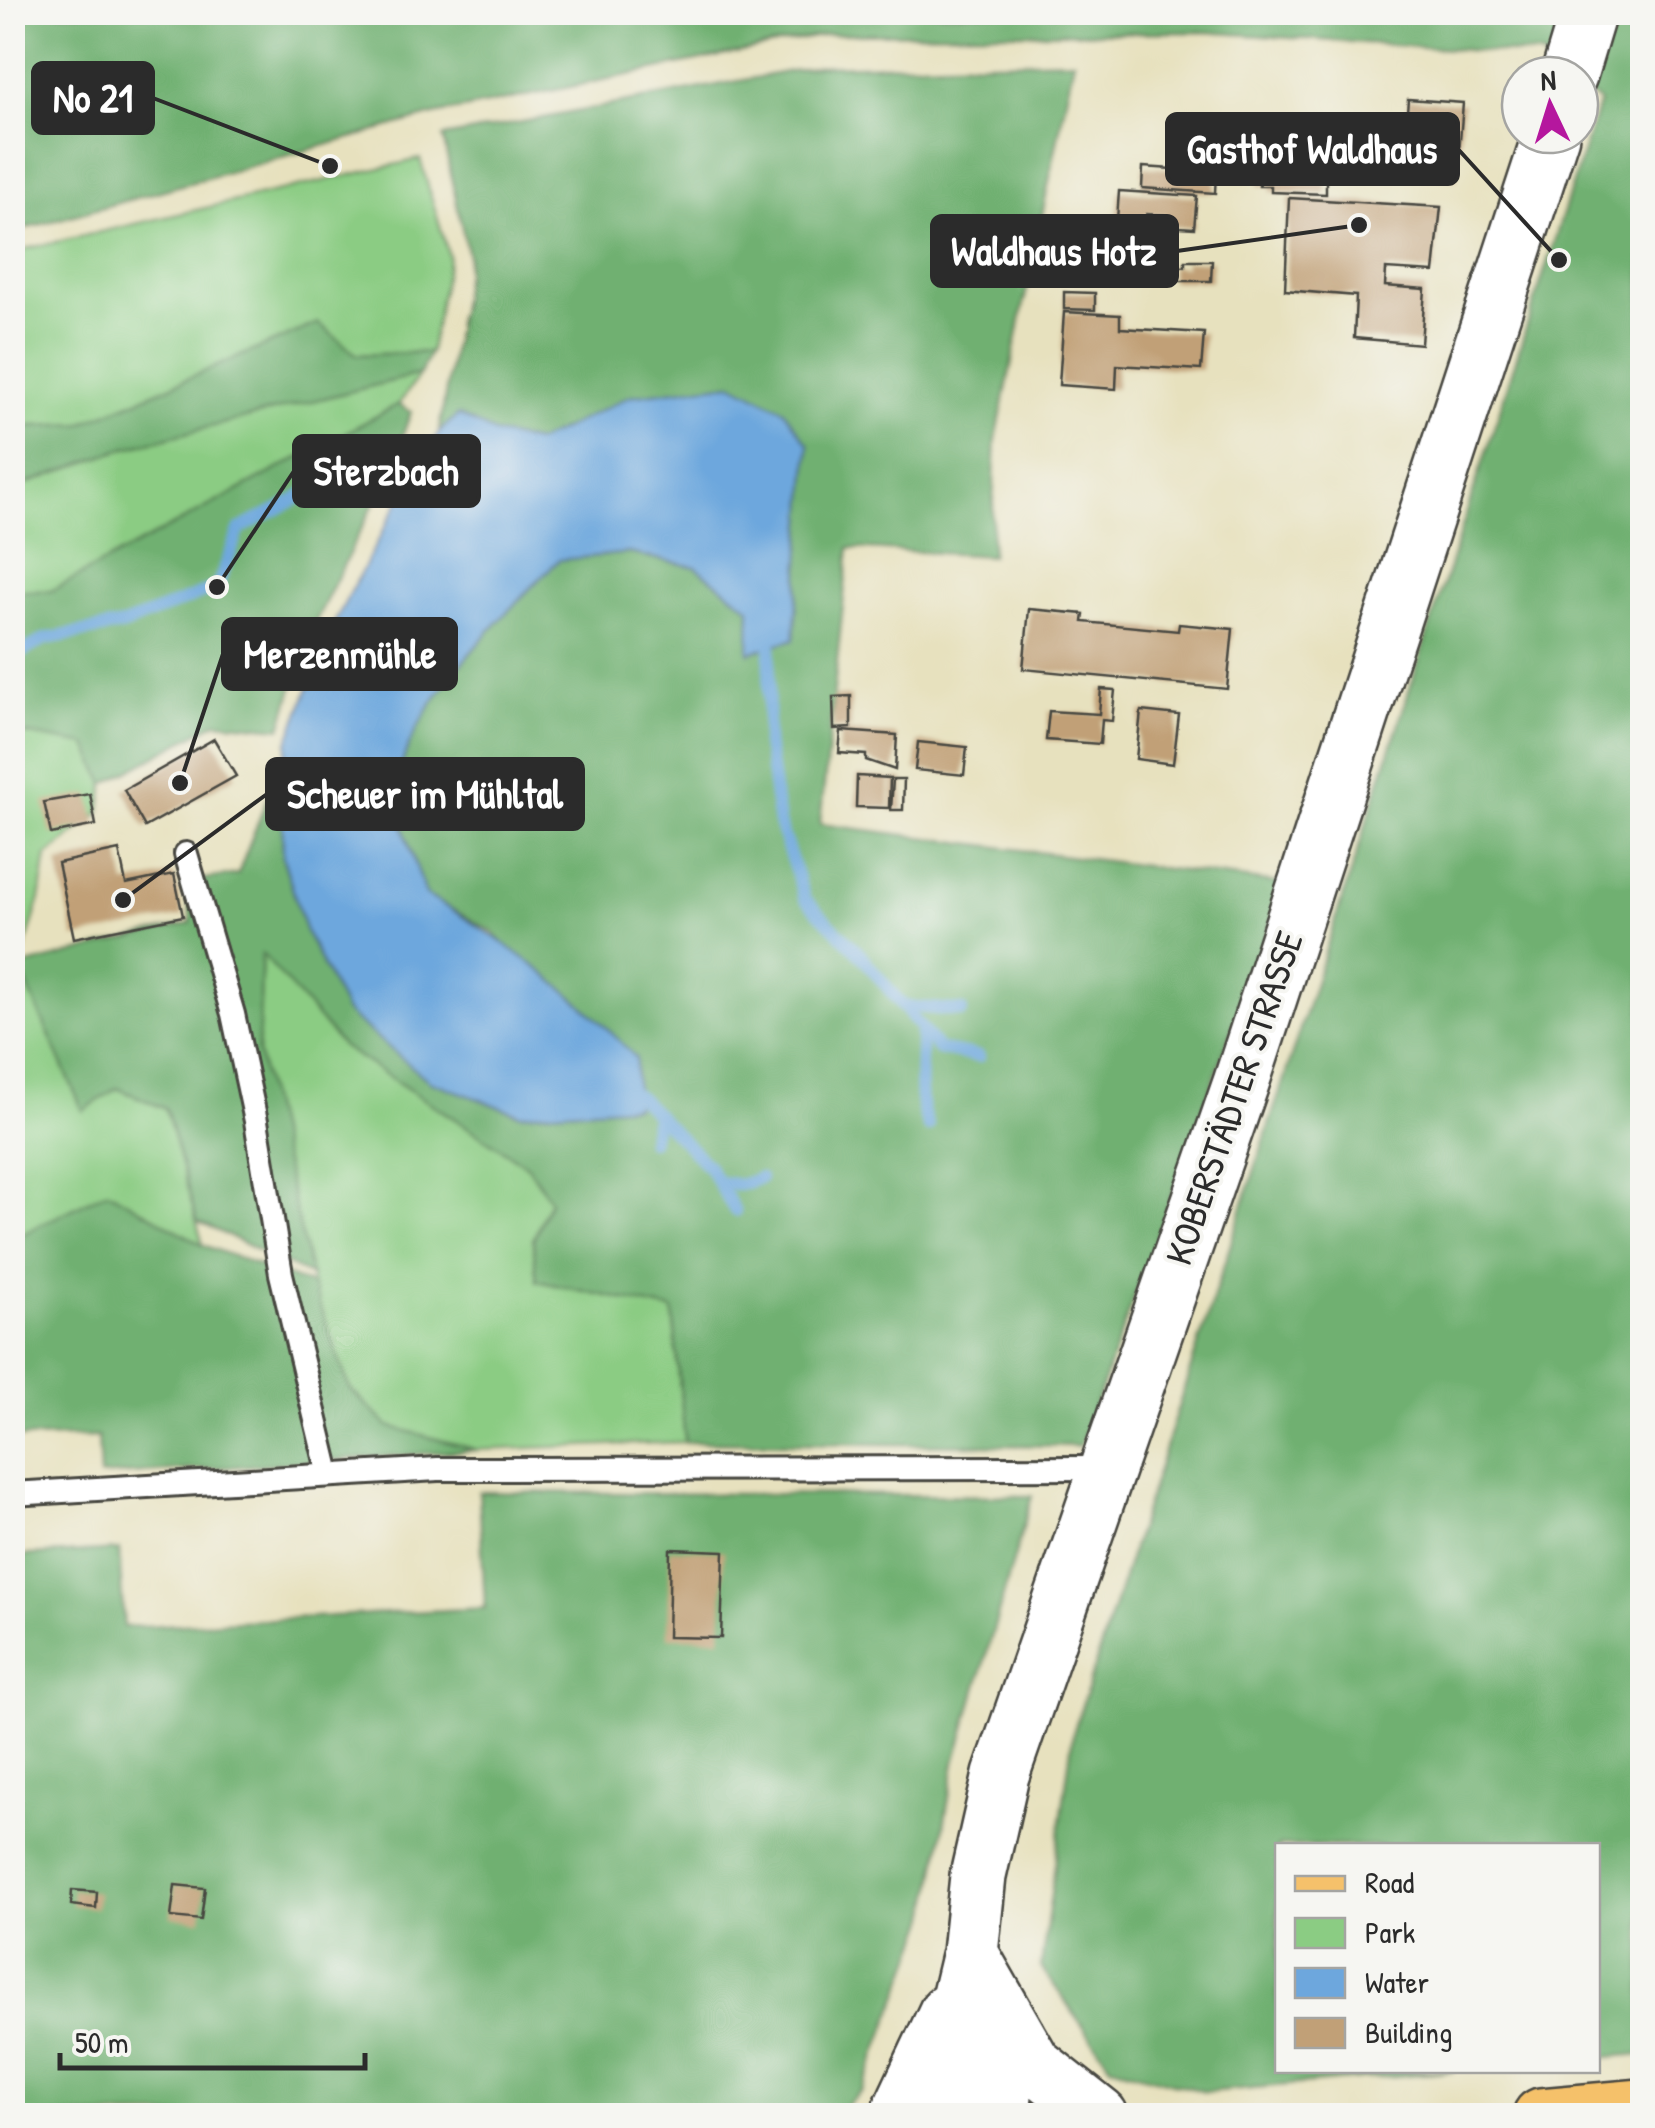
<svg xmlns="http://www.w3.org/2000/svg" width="1655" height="2128" font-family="'Patrick Hand',sans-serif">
<rect width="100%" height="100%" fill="#f6f6f2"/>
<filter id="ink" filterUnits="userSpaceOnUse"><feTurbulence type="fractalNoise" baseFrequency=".01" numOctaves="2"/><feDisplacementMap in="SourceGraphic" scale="20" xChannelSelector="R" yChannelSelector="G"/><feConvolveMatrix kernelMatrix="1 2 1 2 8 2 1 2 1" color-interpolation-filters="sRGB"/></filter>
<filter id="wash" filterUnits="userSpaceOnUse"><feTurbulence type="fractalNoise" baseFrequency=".0048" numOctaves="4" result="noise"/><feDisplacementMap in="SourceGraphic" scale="40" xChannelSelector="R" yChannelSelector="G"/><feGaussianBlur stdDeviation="2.25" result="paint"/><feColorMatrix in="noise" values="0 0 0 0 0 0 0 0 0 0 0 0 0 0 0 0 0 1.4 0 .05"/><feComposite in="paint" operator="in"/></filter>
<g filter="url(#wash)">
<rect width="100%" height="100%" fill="#e7e1be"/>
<path fill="#8bcc83" stroke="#5b7c57" stroke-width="2.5" d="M420,159l29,97 -19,96 -73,3 -40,-31 -236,100 -68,3 -1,-175z
M420,374l-21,30 -348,187h-38v-102l109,-40z
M19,730l68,15 18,39 -5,29 -53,43 -7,43 -21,68 64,143 34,-22 49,21 37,136 -95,-54 -95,48 -1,-507z
M262,953l81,94 185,118 22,35 -17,40 4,41 136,29 12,132 -208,8 -89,-24 -38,-37 -38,-104 -54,-233z"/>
<path fill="#70b071" stroke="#4e6e4e" stroke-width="2.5" d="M13,13h1629v55l-10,32 10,3v1951l-44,4v-212h-320v224l176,1 -249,21 -94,-26 -70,-99 32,-234 526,-1631 -59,-47 -336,-23 -376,2 -394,81 -421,117z
M1074,60l-78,379 -5,117 -142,-8 -29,276 465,60 -205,562 -395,-4 -12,-132 -136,-29 -4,-41 17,-40 -22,-34 -185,-119 -81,-93 -4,98 53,224 -114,-55 -31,-112 -49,-21 -34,23 -64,-144 172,-44 -5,-41 52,-8 37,-96 7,3 1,78 23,73 40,80 83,69 90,33 117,-8 -143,-174 -67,-37c-9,-29 -23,-60 -28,-89 -13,-78 109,-194 160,-246l71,-7 67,14 54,41v44l44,-13 15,-194 -77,-62 -102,13 -93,46 -41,-8 -38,-19 -19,17 29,-175 -25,-120 374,-71z
M318,323l39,32 73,-3 -10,22 -298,75 -109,40v-62l68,-3z
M399,404l12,8 -22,61 -80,162 -28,93 -64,-6 -112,62 -18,-39 -74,-13v-141h38z
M108,1191l95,54 109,40 38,104 38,37 89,24 -377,26 -2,-39 -85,1v-199z
M479,1492l553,4 -77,267 -27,154 -65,173 -27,25 -823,1v-560l106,-6 5,77 361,-19z"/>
<path fill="#6da7dd" stroke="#4c6984" stroke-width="2.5" d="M732,383l52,27 25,35 -15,194 -45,14 1,-45 -54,-41 -67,-14 -70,7c-53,51 -174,169 -161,246 5,29 19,60 28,89 81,46 147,95 210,163v48l-116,8 -91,-33 -83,-69 -40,-80 -23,-74 -1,-77 6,-39 45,-117 87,-163 19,-30 19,-17 38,19 41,8 93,-46z"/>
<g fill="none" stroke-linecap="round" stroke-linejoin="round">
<path stroke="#6da7dd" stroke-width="12" d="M771,631l-4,112 12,80 26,76 55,55 78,95 41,8
M12,658l33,-19 79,-14 93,-38 23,-58 55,-29 72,-55 20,1 48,22
M902,1006l60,5
M921,1029c2,33 -6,68 7,97
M625,1089l14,8 69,69 27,45
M651,1141l6,-27
M720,1182l20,3 20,-7"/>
</g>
<g id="blocks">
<path fill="#c1a077" d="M1408,99l55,4 -6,76 -91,-6 3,-39 36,3z
M1322,114l37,3 -3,46 -37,-3z
M1260,151l33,1 -1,27 34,1v14l-55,-2v-6h-12z
M1143,167l73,5 -1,21 -73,-5z
M1119,191l78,5 -3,32 -31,-2 1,-11 -17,-1 -1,8 -29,-2z
M1289,198l152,9 -7,65 -48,-3 -1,17 40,3 -4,55 -67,-6 2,-42 -71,-6z
M1185,261h27l-1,20h-40v-15l14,1z
M1064,292l31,1v17l-31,-1z
M1064,312l56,3v13l84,5 -3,37 -84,-5 -1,24 -57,-4z
M1029,609l55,5 -1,8 95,9 1,-7 54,5 -6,60 -204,-20z
M1101,689l14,1 -3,31 -10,-1 -2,24 -54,-4 3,-29 50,3z
M851,696v32l-17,1 -1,-32z
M1141,711l38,4 -6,49 -37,-5z
M841,731l56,4 -2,35 -29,-10v-5l-27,-2z
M214,739l22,37 -91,51 -21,-37z
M918,742l49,5 -3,28 -49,-5z
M857,776l33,2 -1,30 -33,-1z
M893,779h11l-1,31h-12z
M90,794l6,31 -45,9 -7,-32z
M119,850l7,34 48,-10 9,42 -109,22 -16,-75z
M670,1549l54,2 -3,87 -53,-1z
M175,1885l30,3 -4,32 -30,-3z
M72,1890l25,2 -1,16 -25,-3z"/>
</g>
</g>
<g filter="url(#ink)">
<use href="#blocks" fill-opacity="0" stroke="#474641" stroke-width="2.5"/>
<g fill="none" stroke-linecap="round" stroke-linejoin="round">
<g stroke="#474641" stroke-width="28">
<path id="service" d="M186,854l47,160 23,107 25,153 48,200
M12,1494l426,-25 667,-1"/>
</g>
<g stroke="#474641" stroke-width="60">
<path id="tertiary" d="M1569,75l19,-63
M970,1953l63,110 67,53
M991,2016l15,58 -4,42
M898,2116l49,-104
M959,2116l-6,-92 17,-71 8,-77 23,-101 240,-692 310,-948"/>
</g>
<g stroke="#474641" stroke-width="60">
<path id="primary" d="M1541,2116l101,-9"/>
</g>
<use href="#service" stroke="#fff" stroke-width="22"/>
<use href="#tertiary" stroke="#fff" stroke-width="55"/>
<use href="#primary" stroke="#f5c16b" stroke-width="55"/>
</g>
</g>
<g text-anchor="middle" stroke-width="8" stroke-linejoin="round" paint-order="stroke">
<g font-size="38" fill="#2b2b2b" stroke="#f6f6f2">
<text transform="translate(1234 1098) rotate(-71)" y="13">KOBERSTÄDTER STRASSE</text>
</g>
</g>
<path fill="none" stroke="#2b2b2b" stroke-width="4" d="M330 166L153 98M1559 260L1458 149M1359 225L1177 251M217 587L294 471M180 783L223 654M123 900L267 794"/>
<g fill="#2b2b2b" stroke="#f6f6f2" stroke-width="4">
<circle cx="330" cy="166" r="10"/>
<circle cx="1559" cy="260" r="10"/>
<circle cx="1359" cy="225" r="10"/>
<circle cx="217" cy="587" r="10"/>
<circle cx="180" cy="783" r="10"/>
<circle cx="123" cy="900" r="10"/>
</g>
<g fill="#2b2b2b" stroke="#2b2b2b" stroke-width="4">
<rect x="33" y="63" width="120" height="70" rx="10"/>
<rect x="1167" y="114" width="291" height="70" rx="10"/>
<rect x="932" y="216" width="245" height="70" rx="10"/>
<rect x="294" y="436" width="185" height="70" rx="10"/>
<rect x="223" y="619" width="233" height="70" rx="10"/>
<rect x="267" y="759" width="316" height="70" rx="10"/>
</g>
<g font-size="40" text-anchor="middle" font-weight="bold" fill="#fff">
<text x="93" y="112">No 21</text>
<text x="1312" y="163">Gasthof Waldhaus</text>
<text x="1054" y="265">Waldhaus Hotz</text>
<text x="386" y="485">Sterzbach</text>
<text x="340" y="668">Merzenmühle</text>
<text x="425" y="808">Scheuer im Mühltal</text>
</g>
<rect width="1655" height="2128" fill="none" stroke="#f6f6f2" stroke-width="50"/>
<rect x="1275" y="1843" width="325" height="230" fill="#f6f6f2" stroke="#a5a5a2" stroke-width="2.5"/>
<rect x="1295" y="1876" width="50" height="15" fill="#f5c16b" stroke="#a5a5a2" stroke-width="2.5"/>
<text x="1365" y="1893" font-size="30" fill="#2b2b2b">Road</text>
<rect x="1295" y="1918" width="50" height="30" fill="#8bcc83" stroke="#a5a5a2" stroke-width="2.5"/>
<text x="1365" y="1943" font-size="30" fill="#2b2b2b">Park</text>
<rect x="1295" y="1968" width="50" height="30" fill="#6da7dd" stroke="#a5a5a2" stroke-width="2.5"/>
<text x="1365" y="1993" font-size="30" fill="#2b2b2b">Water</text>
<rect x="1295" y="2018" width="50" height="30" fill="#c1a077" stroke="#a5a5a2" stroke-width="2.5"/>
<text x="1365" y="2043" font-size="30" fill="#2b2b2b">Building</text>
<g transform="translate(1550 105) rotate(356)"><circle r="48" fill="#f6f6f2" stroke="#a5a5a2" stroke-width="2.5"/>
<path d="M0-8L18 38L0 25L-18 38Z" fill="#b5179e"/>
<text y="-15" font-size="28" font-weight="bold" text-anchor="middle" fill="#2b2b2b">N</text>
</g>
<path d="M60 2053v15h305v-15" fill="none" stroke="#2b2b2b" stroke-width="5"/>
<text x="75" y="2053" font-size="30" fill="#2b2b2b" stroke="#f6f6f2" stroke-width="8" paint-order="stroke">50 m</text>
</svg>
